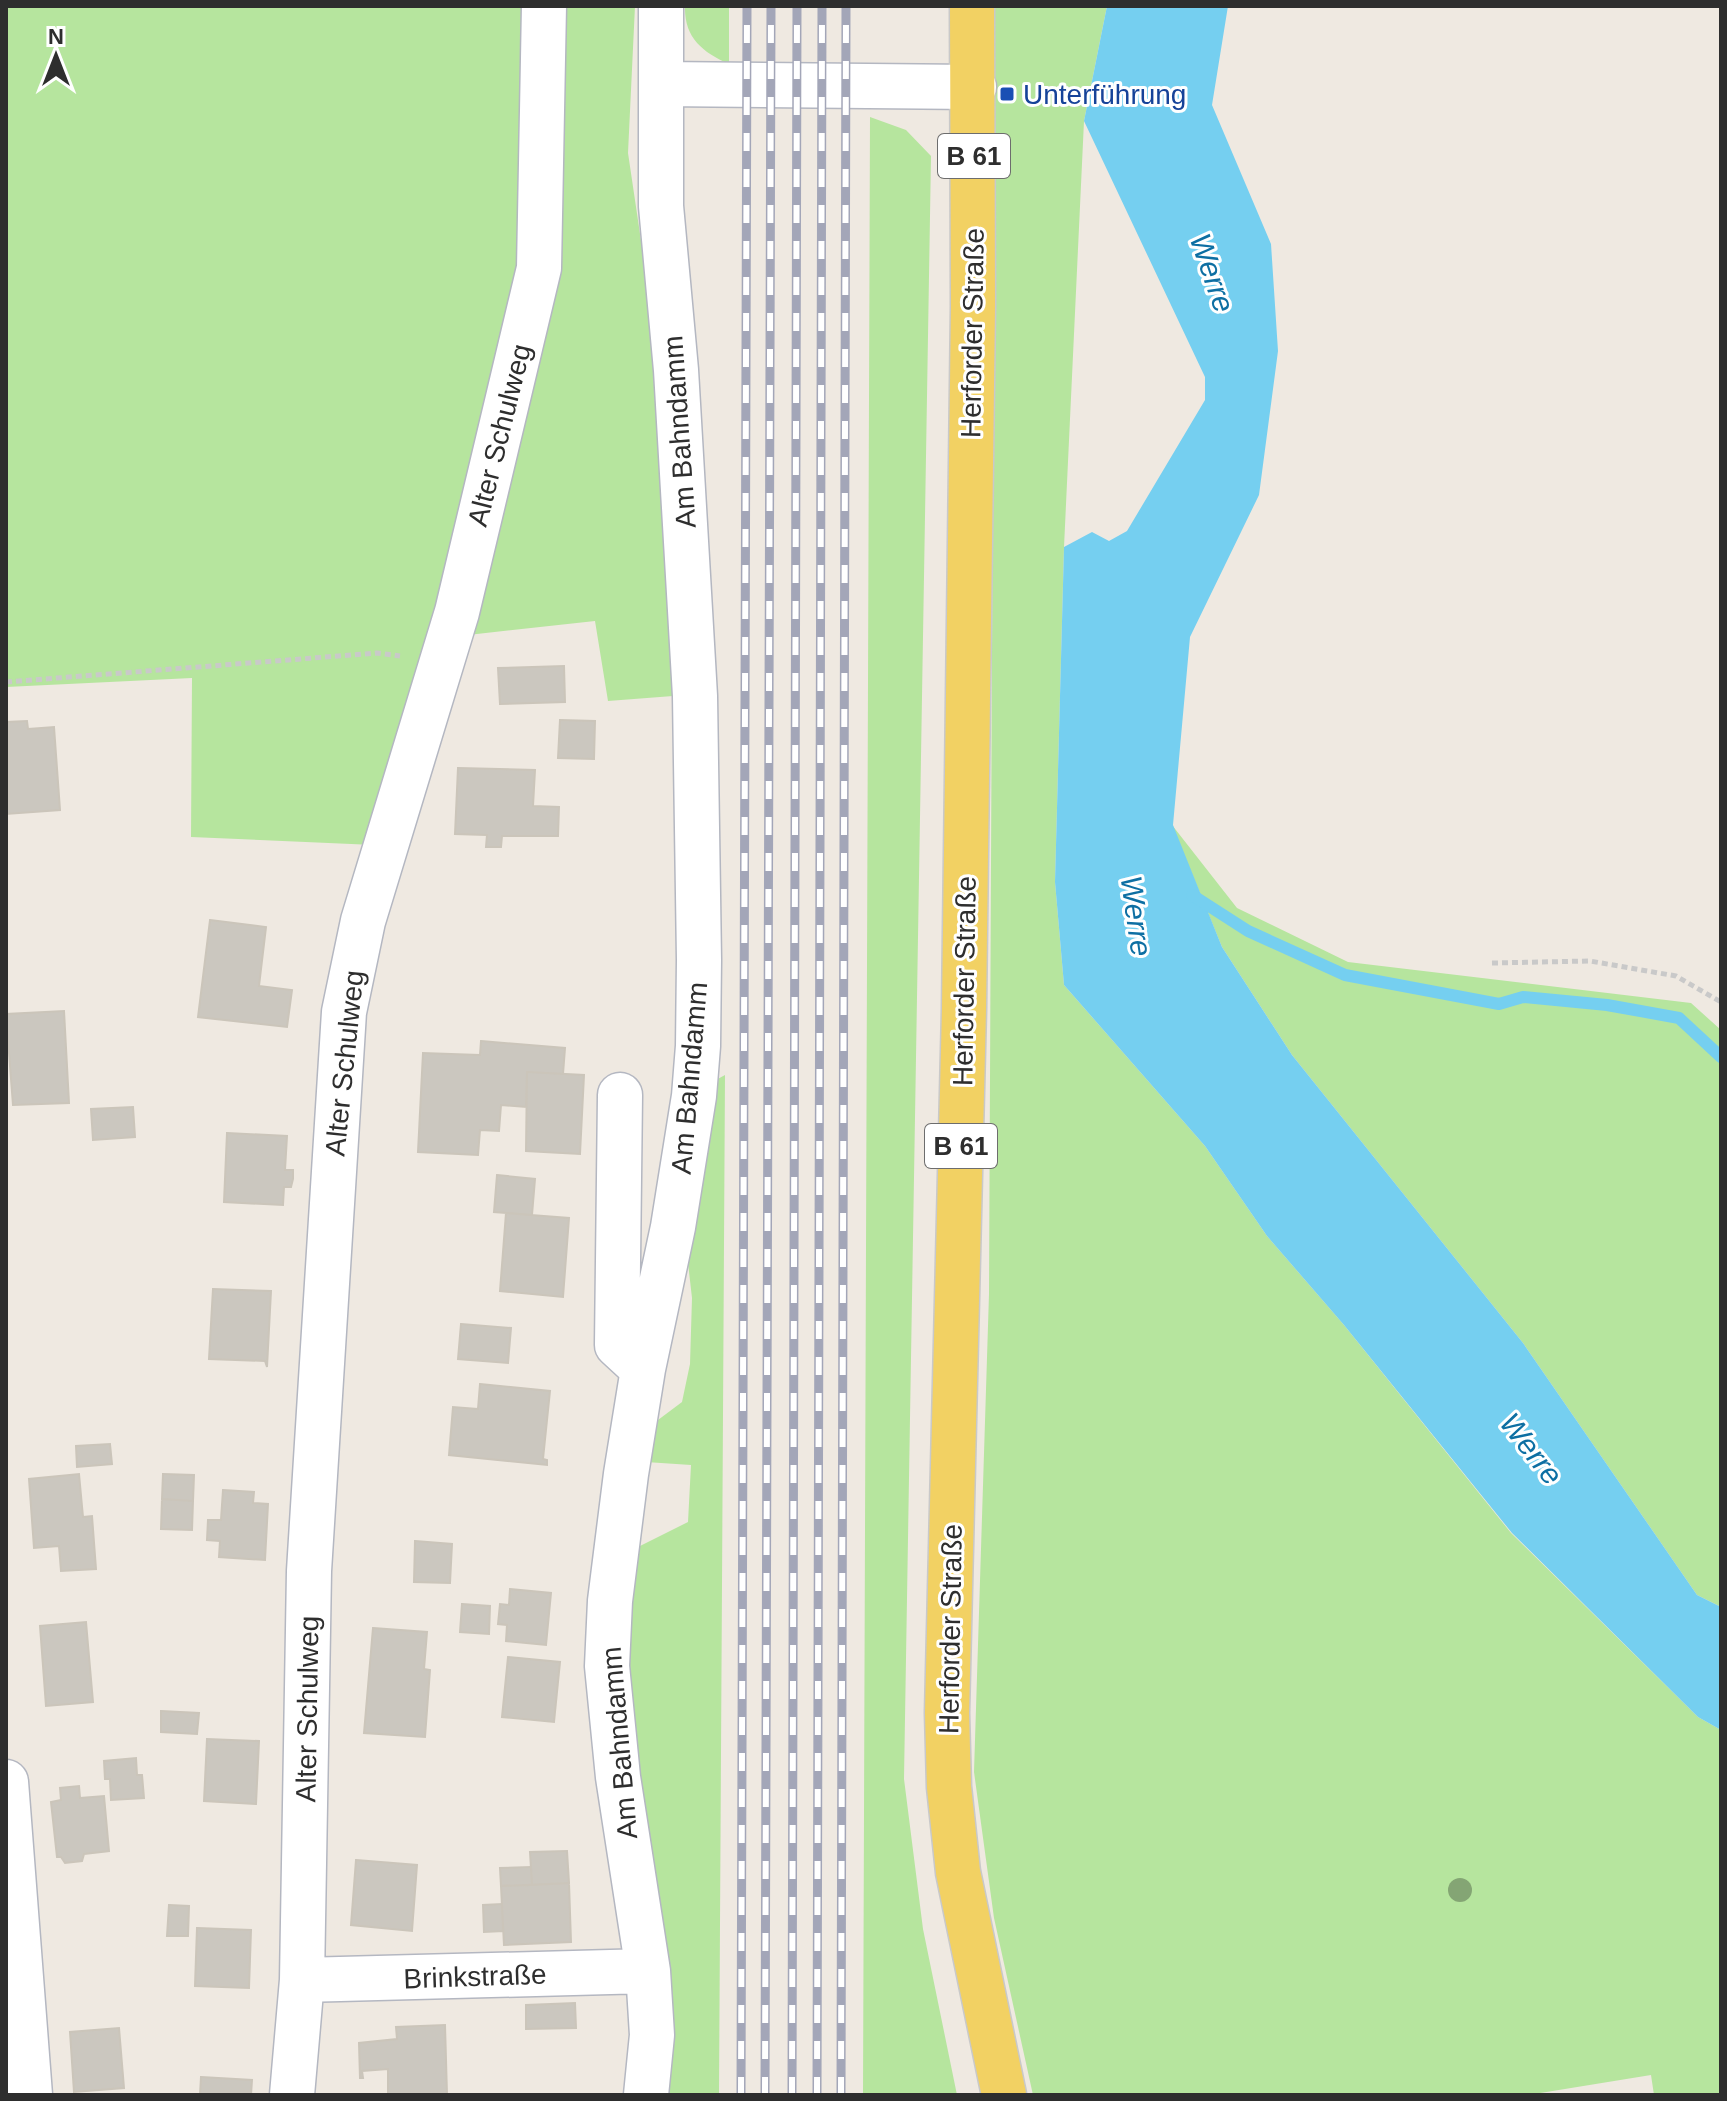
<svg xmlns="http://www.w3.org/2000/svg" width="1727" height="2101" font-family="Arial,sans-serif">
<rect width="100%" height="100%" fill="#efe9e1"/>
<path fill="#b6e59e" d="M6,6h629l-7,147 34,229 11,314 -65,5 -13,-80 -127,14 -94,210 -183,-8 1,-159 -186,9z
M685,6h44v58c-27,-12 -45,-27 -44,-58z
M995,6h112l-23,115 -20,426 -9,335 9,103 141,161 62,90 77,89 167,208 187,184 23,13v365h-67l-3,-20 -123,20h-495l-39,-177 -20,-146 15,-478z
M870,117l36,13 25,26 -27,1623 19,150 34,166h-94z
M1172,825l65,83 111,54 343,41 30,27v577l-24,-12 -174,-252 -231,-288 -70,-108z
M725,1075l-6,1020h-59l-32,-439 10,-109 50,-25 3,-57 -45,-3 12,-42 24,-18 8,-38 2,-66 -4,-35 26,-182z"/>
<path fill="#75cff0" d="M1107,6h121l-16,99 59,139 7,107 -19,144 -69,142 -17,188 49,122 70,108 231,288 174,252 24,12v123l-23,-13 -186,-184 -168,-208 -77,-89 -62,-90 -141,-161 -9,-103 9,-335 28,-15 17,9 18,-10 78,-131v-23l-121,-256z"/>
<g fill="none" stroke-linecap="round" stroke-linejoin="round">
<path stroke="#75cff0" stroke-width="12" d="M1192,895l56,36 97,44 154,29 24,-7 84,8 72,13 42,39"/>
</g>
<path fill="#cbc7bf" stroke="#cbc5ba" stroke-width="2" d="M564,666l1,36 -65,2 -2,-36z
M560,720l35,1 -1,38 -36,-1z
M27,721l1,8 26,-2 6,83 -54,4v-92z
M458,768l77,2 -2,36 26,1 -1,29h-56l-1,11h-15l1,-12 -32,-1z
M210,920l56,7 -7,59 33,4 -5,37 -89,-10z
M64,1011l5,92 -56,2 -7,-91z
M481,1041l84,7 -2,26 -36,-2 -1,35 -25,-2 -2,26 -19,-1 -2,25 -60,-3 5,-99 57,2z
M527,1072l57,3 -4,79 -54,-3z
M133,1107l2,30 -42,3 -2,-31z
M227,1133l60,3 -2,34h8v9l-2,8h-7l-1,18 -59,-3z
M497,1175l38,4 -3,36 -38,-3z
M506,1213l63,5 -6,79 -63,-6z
M213,1289l58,2 -4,76 -2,-6 -56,-2z
M461,1324l50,4 -3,35 -50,-4z
M480,1384l70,7 -7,68 4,1v5l-98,-10 4,-48 25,2z
M110,1444l2,20 -35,3 -1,-21z
M79,1474l4,43 9,-1 4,53 -35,2 -2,-25 -25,2 -5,-69z
M163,1474l31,1 -1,26 -31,-2z
M223,1490l31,2 -1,11 15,1 -3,56 -46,-3 1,-16 -13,-1 1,-20h13z
M162,1499l31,2 -1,29 -31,-1z
M415,1541l37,3 -2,39 -36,-1z
M510,1589l41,4 -5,52 -40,-4 1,-16 -9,-1 2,-20 9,1z
M462,1604l28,2 -1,28 -29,-2z
M86,1622l7,80 -47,4 -6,-80z
M373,1628l54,4 -3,37 6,1 -5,67 -61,-4z
M508,1657l52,5 -6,60 -52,-5z
M161,1711l38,2 -2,21 -36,-2z
M207,1739l52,2 -3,63 -52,-3z
M136,1758l1,17h5l2,23 -33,2 -1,-21h-5l-1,-18z
M79,1786l1,12 24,-2 5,55 -25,3 -2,7 -17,2 -4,-6h-4l-6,-55 10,-2 -1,-12z
M567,1851l2,32 -37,2 -2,-33z
M356,1860l61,5 -5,66 -61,-6z
M531,1867l1,18 -31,1 -1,-18z
M569,1883l2,59 -67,3 -3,-59z
M502,1904l1,27 -19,1 -1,-27z
M169,1905l20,1 -1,30h-21z
M197,1928l54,2 -2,58 -54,-2z
M575,2003l1,25 -50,1v-24z
M445,2025l2,70h-59v-26l-26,2 1,7h-3l-1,-35 38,-4 -1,-12z
M119,2028l5,60 -50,4 -4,-60z
M201,2077l51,3 -1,15h-51z"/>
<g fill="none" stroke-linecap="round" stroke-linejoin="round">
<g stroke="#b4b7c1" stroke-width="47">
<path id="minor" d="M662,84l312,3
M620,1095l-3,250 26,24
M6,1782l24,313
M302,1980l346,-9
M292,2095l10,-115 7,-409 35,-559 19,-91 94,-309 82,-344 5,-262
M646,2095l6,-60 -4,-64 -30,-194 -11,-111 3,-65 16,-127 17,-105 30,-142 21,-131 4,-50 1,-86 -4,-264 -19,-326 -15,-164v-200"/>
</g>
<g stroke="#c9c9c9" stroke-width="47">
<path id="major" d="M972,6l1,300 -9,703 -17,704 2,74 9,85 46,223"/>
</g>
<path stroke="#c9c9c9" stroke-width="5" stroke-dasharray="6 4" stroke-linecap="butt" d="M6,682l371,-29 23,3
M1492,963l98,-2 86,15 45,26"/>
<use href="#minor" stroke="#fff" stroke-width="44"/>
<use href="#major" stroke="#f2d163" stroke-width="44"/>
<g stroke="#a3a6b8" stroke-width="9">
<path id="rail" d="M741,2095l6,-2089
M765,2095l6,-2089
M792,2095l5,-2089
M817,2095l5,-2089
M841,2095l5,-2089"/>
</g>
<use href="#rail" stroke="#fff" stroke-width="6" stroke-dasharray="18" stroke-linecap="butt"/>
</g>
<circle fill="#84a574" cx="1460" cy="1890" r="12"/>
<rect fill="#1a4fb4" stroke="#fff" stroke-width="3" x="999" y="86" width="16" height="16" rx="4"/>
<g text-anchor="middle" stroke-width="6" stroke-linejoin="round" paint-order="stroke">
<g fill="#fff" stroke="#6d6d6d" stroke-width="2">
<rect x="938" y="134" width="72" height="44" rx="6"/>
<rect x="925" y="1124" width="72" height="44" rx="6"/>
</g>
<g font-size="26" font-weight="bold" fill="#2e2e2e">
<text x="974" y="165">B 61</text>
<text x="961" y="1155">B 61</text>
</g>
<g font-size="28" fill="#164399" stroke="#fff" text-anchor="start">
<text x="1023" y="104">Unterführung</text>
</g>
<g font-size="28" fill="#2e2e2e" stroke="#fff">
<text transform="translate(972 333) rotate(-89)" y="10">Herforder Straße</text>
<text transform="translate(679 432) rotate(-94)" y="10">Am Bahndamm</text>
<text transform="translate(499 435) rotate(-76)" y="10">Alter Schulweg</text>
<text transform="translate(964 981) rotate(-89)" y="10">Herforder Straße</text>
<text transform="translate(344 1063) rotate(-84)" y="10">Alter Schulweg</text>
<text transform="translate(689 1078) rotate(-85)" y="10">Am Bahndamm</text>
<text transform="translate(950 1629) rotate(-89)" y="10">Herforder Straße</text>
<text transform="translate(307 1709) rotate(-89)" y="10">Alter Schulweg</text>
<text transform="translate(619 1743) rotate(-95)" y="10">Am Bahndamm</text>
<text transform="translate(475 1976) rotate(-2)" y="10">Brinkstraße</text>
</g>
<g font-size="30" font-style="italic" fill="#0d6fa3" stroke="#fff">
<text transform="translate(1212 273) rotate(71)" y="10">Werre</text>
<text transform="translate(1136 916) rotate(82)" y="10">Werre</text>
<text transform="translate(1531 1449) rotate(52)" y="10">Werre</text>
</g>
</g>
<rect width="1727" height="2101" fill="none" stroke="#2e2e2e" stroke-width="16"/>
<g transform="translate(56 56)" stroke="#ffffff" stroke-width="6" paint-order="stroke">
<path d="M0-6L14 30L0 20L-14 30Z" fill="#2e2e2e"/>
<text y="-12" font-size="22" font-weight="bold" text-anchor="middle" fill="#2e2e2e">N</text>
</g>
</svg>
